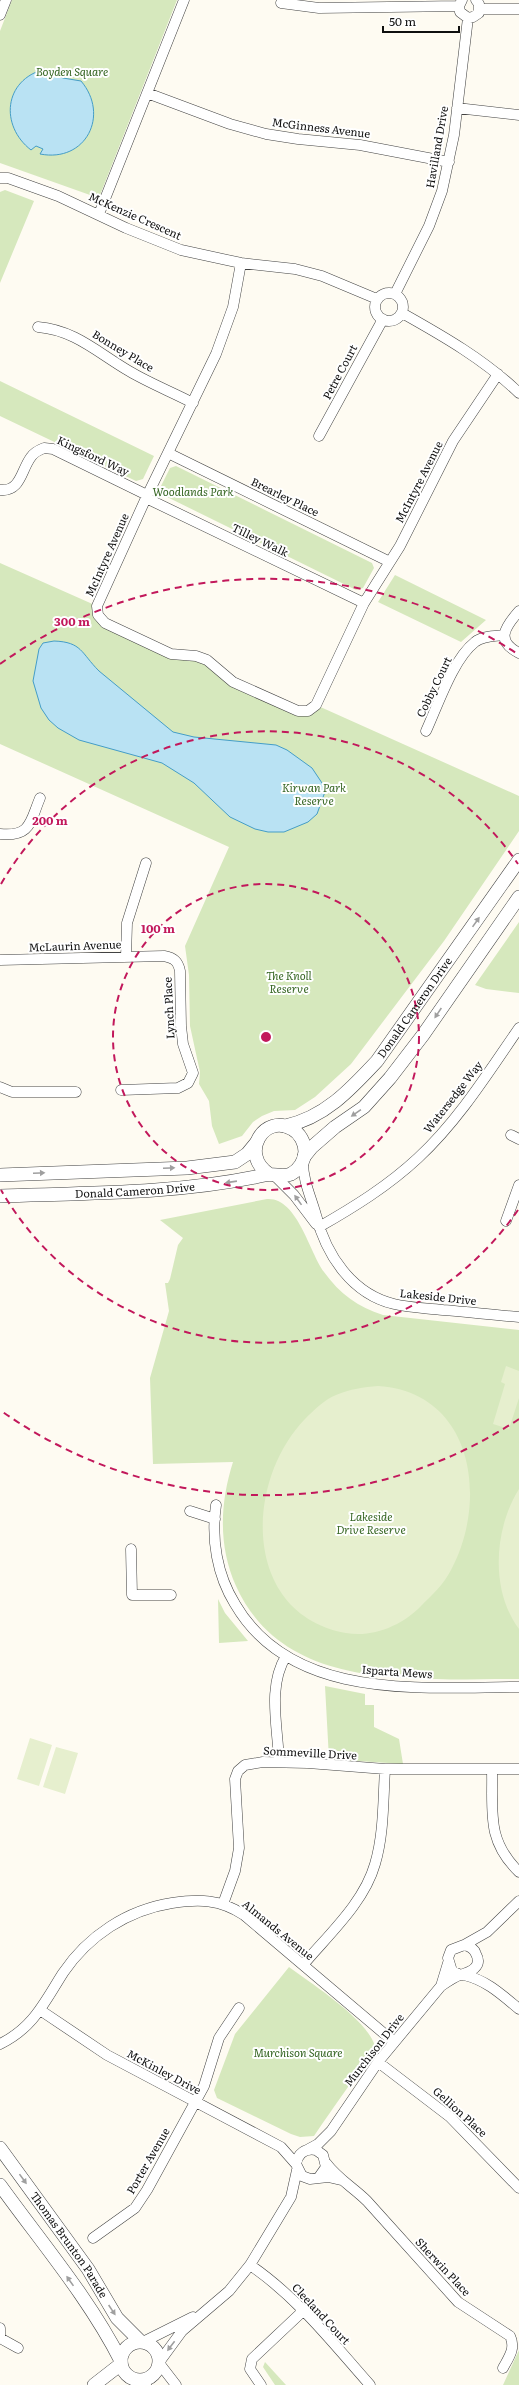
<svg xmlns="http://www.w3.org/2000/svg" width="519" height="2385" font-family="Literata,serif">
<rect width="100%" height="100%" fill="#fefbf2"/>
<path fill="#d6e8bd" d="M12,0h165l-77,195h-10l-90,-32v-132z
M5,190l29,11 -34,82v-91z
M0,381l154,75 -11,23 -7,2 -136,-65z
M176,466l196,97 2,5 -11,20 -7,2 -193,-95 -3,-7 10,-20z
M0,563l97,43 1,9 73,39 25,2 27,19 75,36 18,-6 203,91v35l-75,110 -93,123 -36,33 -20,13 -21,1 -12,5 -9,6 -11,14 -23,8 -7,-18 -3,-25 -10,-17 1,-12 -10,-46 -1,-51 -4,-29 44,-99 -229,-103z
M395,575l91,45 -25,22 -83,-40z
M519,922v71l-33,-4 -11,-4z
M267,1199c30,-2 42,52 57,73 16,22 34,35 59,43l136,15v349c-98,-1 -234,16 -283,-93 -18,-40 -16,-83 -3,-124l-80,2 -3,-86 19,-67 -4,-28h3l2,-4 8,-34 5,-7 -23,-18z
M218,1599l7,14 23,28 -29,2z
M325,1686l40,8v11h9v22l25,12 4,25 -74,-5z
M289,1967c24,18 77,51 86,79 -19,31 -41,60 -61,90l-14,1 -9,-3 -74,-36 -3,-8 21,-56z
M519,2350v35h-16z
M265,2362l21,23h-11l-12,-18z"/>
<path fill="#e6efce" d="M506,1366l13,5v27l-10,31 -16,-5 12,-40 -4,-2z
M378,1386c95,6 111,113 73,184 -7,14 -19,25 -30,36 -18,19 -48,32 -75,27 -104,-19 -102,-151 -41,-214 9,-9 19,-19 31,-24 14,-6 28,-8 42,-9z
M519,1489v140c-29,-39 -25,-100 0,-140z
M30,1738l22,7 -13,41 -22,-7z
M56,1747l22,6 -13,41 -22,-7z"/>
<path fill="#b9e2f3" stroke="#449dc7" d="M45,69l18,9 18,3c29,34 5,82 -41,73l3,-5 -7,-3 -5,4c-31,-24 -28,-70 14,-81z
M54,641c28,1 27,12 45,30l74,61 21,5 82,8 11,5 25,18 14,21 -9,25 -9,8 -24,10h-16l-13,-3 -25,-12 -36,-34 -32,-20 -83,-23 -21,-12 -9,-8 -8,-12 -8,-27 6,-32 4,-6z"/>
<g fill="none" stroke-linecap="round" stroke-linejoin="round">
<g stroke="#424242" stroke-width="11">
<path id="minor" d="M462,0l-3,6 1,6 8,6 5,-1 6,-4v-9l-3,-4
M281,3l38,5 140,-2
M480,9h39
M0,15l6,-15
M147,93l83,31 36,10 32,5 62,6 89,17
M457,108l62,7
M0,178h8l50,18 68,32 55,22 60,13 54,6 27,7 55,23
M99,214l85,-214
M241,263l-8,44 -17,47 -70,144 -49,108 1,9 7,8 66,31 25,2 11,4 26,22 65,29h10l8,-6 48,-102 36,-57 53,-105 45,-67
M375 307a14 14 0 1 1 28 0a14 14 0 1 1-28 0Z
M395,294l34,-68 13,-35 12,-56 14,-117
M402,313c41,23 83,47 117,80
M38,327c37,3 60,26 91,44 20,12 43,21 64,32
M319,436l64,-117
M168,453l222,109
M0,490c21,2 21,-20 31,-33 3,-5 8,-7 13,-9l9,1 94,46
M146,498l218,105
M519,611c-14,16 -24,30 0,42
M426,731c12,-26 27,-72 49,-89 7,-6 20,-6 29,-7
M0,834c31,3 30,-12 40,-36
M126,957l1,-34 19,-60
M0,960l164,-4c10,2 14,5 16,15l1,55 2,18 10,29 -5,10 -10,5 -57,2
M0,1087l12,5h64
M511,1135l8,4
M303,1162c0,19 8,35 13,53 10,40 36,79 78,89 16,4 33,4 49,6 25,2 51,5 76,7
M275,1176l19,19 22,29
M506,1221l13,-36
M319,1227c35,-20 69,-41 99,-69 40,-37 70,-85 101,-130
M216,1505c-5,34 1,70 19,99 57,98 188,83 284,83
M190,1511l25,8
M131,1549l1,46h39
M279,1762c-1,-35 -12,-75 7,-106
M492,1769c1,43 -6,71 27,103
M223,1904l12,-33 4,-23 -4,-69 3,-8 7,-6 18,-3 45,1 77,6h134
M464,1945l23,-13 32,-31
M303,1965c25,-30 61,-62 72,-101 9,-30 8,-63 10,-95
M464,1975c22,5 37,19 55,34
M441,1986c6,-4 13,-9 19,-11 10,-3 23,-8 16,-21 -2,-6 -7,-8 -12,-9l-13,5 -3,8 4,13 9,4
M40,2010l67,45 174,92 15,17
M0,2044c33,-16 44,-41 63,-71 25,-37 64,-63 109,-70 27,-4 48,-4 72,12l150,127
M378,2062l72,55 69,71
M307,2150l11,-6 13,-13 47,-69 63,-76 7,-23
M326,2163c12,16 28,25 41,38l91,101 52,34c6,12 -1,21 -7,32
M319,2177l7,-10 -3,-12 -7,-5c-11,-2 -18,3 -20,14l6,12 8,3 18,-2 13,3
M93,2238l42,-30 12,-18 57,-104 15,-48 20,-30
M250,2265c47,32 82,77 120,120
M0,2328v8
M0,2338l18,10
M143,2342l50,-25
M160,2361l22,-30 47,-40 21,-26 41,-68 6,-27
M159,2363l17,22
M138,2380l8,5
M261,2385l-11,-16 2,-10 52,-49"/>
</g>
<g stroke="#424242" stroke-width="14">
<g id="tertiary">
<path id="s1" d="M285,1126c39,-8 65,-36 92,-65l142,-201"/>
<path d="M304,1157l8,-10 23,-20 29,-20 26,-29 33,-43 96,-138"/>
<path d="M0,1175l187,-7 48,-6 12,-8 9,-11"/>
<path id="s2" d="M0,1196c88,-3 178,-2 265,-21 9,-2 17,3 26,-1 9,-5 13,-13 14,-22 0,-9 -5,-19 -13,-23 -28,-16 -53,25 -23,45"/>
<path id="s3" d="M0,2148l88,121 29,49 23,23"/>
<path d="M0,2185c41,57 89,113 121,176"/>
<circle cx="140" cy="2361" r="19"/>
<path d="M94,2385l27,-21"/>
</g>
</g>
<use href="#minor" stroke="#fff" stroke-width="10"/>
<use href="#tertiary" stroke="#fff" stroke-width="13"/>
</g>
<defs><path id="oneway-solid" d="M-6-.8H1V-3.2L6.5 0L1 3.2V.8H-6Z"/></defs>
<g fill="#9f9f9f">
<use href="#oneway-solid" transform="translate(476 922) rotate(-55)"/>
<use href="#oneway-solid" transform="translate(438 1013) rotate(124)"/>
<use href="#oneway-solid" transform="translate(356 1113) rotate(145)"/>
<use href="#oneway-solid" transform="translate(169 1168) rotate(-2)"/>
<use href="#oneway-solid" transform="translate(39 1173) rotate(-2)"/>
<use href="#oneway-solid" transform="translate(231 1182) rotate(172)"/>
<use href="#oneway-solid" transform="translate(298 1200) rotate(-126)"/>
<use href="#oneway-solid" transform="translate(23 2179) rotate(54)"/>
<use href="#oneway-solid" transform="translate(70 2281) rotate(-125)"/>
<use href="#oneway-solid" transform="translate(112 2310) rotate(56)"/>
<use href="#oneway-solid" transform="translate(171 2346) rotate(127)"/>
</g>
<g fill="none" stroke="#c2185b" stroke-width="2" stroke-dasharray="7 5">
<circle cx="266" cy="1037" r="153"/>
<path d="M518 1210A306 306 0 0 1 1 1190M1 884A306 306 0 0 1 518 864"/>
<path d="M519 1419A458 458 0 0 1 0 1410M0 664A458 458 0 0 1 519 655"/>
</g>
<g text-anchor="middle" stroke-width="4" stroke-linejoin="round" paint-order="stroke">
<g font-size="11" font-style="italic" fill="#356522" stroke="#fff">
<text x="72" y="76">Boyden Square</text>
<text x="193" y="496">Woodlands Park</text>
<text x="314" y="792">Kirwan Park<tspan x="314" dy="13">Reserve</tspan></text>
<text x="289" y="980">The Knoll<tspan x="289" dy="13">Reserve</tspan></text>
<text x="371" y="1521">Lakeside<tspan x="371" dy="13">Drive Reserve</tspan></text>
<text x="298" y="2057">Murchison Square</text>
</g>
<g font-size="11" fill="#0f0f0f" stroke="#fff">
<text transform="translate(321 128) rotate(7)" y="4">McGinness Avenue</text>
<text transform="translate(437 147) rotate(-80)" y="4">Havilland Drive</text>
<text transform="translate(135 216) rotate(24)" y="4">McKenzie Crescent</text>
<text transform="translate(123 351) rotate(31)" y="4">Bonney Place</text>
<text transform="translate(340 372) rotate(-62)" y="4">Petre Court</text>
<text transform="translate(93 456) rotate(25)" y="4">Kingsford Way</text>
<text transform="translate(419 482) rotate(-63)" y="4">McIntyre Avenue</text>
<text transform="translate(285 497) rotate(26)" y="4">Brearley Place</text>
<text transform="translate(260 540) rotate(26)" y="4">Tilley Walk</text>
<text transform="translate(107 555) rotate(-66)" y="4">McIntyre Avenue</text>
<text transform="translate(434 687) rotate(-64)" y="4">Cobby Court</text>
<text transform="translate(75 946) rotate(-2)" y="4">McLaurin Avenue</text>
<text transform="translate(169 1008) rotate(-93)" y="4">Lynch Place</text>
<text dy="4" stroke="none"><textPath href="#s1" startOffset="180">Donald Cameron Drive</textPath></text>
<text transform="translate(453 1097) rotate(-52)" y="4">Watersedge Way</text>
<text dy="4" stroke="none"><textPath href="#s2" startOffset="135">Donald Cameron Drive</textPath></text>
<text transform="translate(438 1297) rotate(6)" y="4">Lakeside Drive</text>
<text transform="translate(397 1672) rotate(4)" y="4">Isparta Mews</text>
<text transform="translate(310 1753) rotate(3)" y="4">Sommeville Drive</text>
<text transform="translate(278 1930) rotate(39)" y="4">Almands Avenue</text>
<text transform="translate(374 2050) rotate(-52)" y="4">Murchison Drive</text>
<text transform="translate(164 2072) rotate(28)" y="4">McKinley Drive</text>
<text transform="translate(460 2112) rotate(42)" y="4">Gellion Place</text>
<text transform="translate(148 2161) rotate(-60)" y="4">Porter Avenue</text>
<text dy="4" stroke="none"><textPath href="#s3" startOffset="119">Thomas Brunton Parade</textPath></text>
<text transform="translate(443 2267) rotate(47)" y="4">Sherwin Place</text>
<text transform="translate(321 2314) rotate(47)" y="4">Cleeland Court</text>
</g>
</g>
<circle cx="266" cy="1037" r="6" fill="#c2185b" stroke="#fff" stroke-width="2"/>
<g font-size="12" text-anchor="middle" font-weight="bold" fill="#c2185b" stroke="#fff" stroke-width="4" stroke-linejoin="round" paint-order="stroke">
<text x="72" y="626">300 m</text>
<text x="50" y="825">200 m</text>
<text x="158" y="933">100 m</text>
</g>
<path d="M383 26v6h76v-6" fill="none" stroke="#0f0f0f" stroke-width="2"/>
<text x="389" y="26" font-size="12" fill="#0f0f0f" stroke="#ffffff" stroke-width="3" paint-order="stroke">50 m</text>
</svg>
